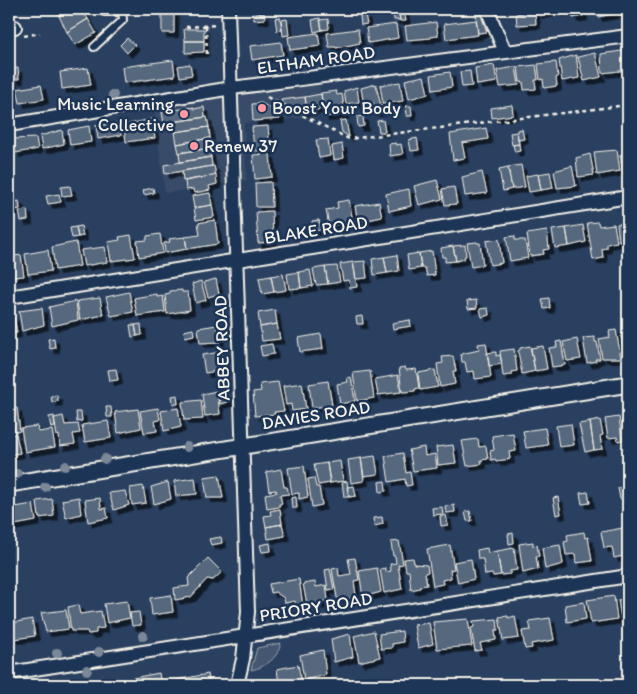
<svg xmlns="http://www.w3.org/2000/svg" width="637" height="694" font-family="Itim,sans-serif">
<defs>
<filter id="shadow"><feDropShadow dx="4.5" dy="4.5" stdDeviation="0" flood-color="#0009"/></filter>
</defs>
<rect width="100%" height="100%" fill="#2a4060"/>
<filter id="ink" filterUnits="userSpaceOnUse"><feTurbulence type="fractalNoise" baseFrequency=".02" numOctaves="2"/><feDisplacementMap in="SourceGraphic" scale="10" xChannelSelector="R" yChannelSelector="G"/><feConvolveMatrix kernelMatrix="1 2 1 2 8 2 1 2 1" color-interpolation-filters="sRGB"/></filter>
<g filter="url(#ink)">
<path fill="#374c69" d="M319,83l5,33 -80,7 3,57 -82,13 -12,-88z"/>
<path fill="#445771" stroke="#9ca4ac" d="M281,643c-3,15 -15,24 -30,27l6,-22z"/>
<path fill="#56677d" stroke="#f4f1e8" filter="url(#shadow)" d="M54,9h18l-13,7z
M72,9h10l6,10 -21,13 -8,-16z
M393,9h5l2,11h-6z
M537,9h13l1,3 -13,2z
M557,9h25l1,7 -10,2 -1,-8 -14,2z
M596,9h32v2l-30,6z
M399,10h5l2,11h-6z
M535,11l1,13 -19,1 -1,-11z
M162,12h12v21h-12z
M264,13l1,6 -11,1 -1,-6z
M365,15l2,9 -6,1 -1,-9z
M481,15l6,17 -9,1 -2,-17z
M280,17l2,13 -5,1 -2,-13z
M320,18l2,12 -8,2 -2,-12z
M88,19l8,14 -21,12 -8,-13z
M287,19l2,16 -6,1 -2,-16z
M328,19l1,10 -7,1 -2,-10z
M476,20l2,15 -32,4 -2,-15z
M436,22l2,14 -8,1 1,1 -24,2 -2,-14z
M396,24l2,14 -30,5 -2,-15z
M184,29h20v12h-19z
M358,29l2,14 -24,5v-1h-7l-2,-14z
M318,33l2,13 -30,4 -2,-13z
M127,38l8,7 -8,8 -7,-8z
M185,41h19v11l-19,1z
M281,42l2,13 -31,5 -2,-14z
M628,50v20l-26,3 -1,-19z
M595,53l6,24 -17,4 -6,-24z
M576,55l3,23 -17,3 -3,-21z
M173,60l2,16 -51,7 -2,-16z
M556,62l2,15 -2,1 1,8 -13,2 -1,-9 -3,1 -2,-16z
M190,64l2,11 -12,2 -2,-11z
M494,65l3,17 -20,3 -2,-17z
M536,65l2,15h-3l1,9 -12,1 -1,-8h-3l-2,-15z
M516,67l3,18 -19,2 -3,-17z
M18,68l1,11h-5l-2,-10z
M88,68l3,17 -29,4 -2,-17z
M470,71l2,15 -10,1 -2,-15z
M450,72l2,15 -19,3 -2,-15z
M424,76l4,18 -19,5 -4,-19z
M12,79l3,17 -6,1v-17z
M400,82l3,19 -20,3 -3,-19z
M376,84l6,27 -8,1 -1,-10 -9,4 -3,-18z
M41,85l3,14 -24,4 -3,-14z
M357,87l2,15 -13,2 -2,-13z
M336,91l1,4 5,-1 3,20 -21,3 -3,-24z
M321,94l2,15 -16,2 -2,-14z
M305,97l2,14 -7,1 -2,-4 -6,1 -10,-6 -1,-3z
M261,103l18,10 1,6 -27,2 -1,-17z
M512,105l1,10 -21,3 -1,-10z
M406,106h5l1,10h-5z
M194,107v2l10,-2 1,10 -41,6 -2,-11z
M363,116l1,10 -6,1 -1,-10z
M207,117l2,10 -34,5 -2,-10z
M152,119l3,19 -29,4 -2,-17z
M346,120l3,17 -7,-5 -2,-11z
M383,120l2,12h-6l-2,-11z
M120,124l1,11 -23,4 -2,-14z
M89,126l2,16 -21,3 -2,-15z
M268,126l2,24 -16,1 -2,-24z
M209,127l1,11 -33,6 -2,-12z
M486,128l2,11 -26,4 3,15 -12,2 -3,-26z
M522,129l2,10 -6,1 -1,-10z
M62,130l2,14 -22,5 -2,-13z
M517,132l2,12 -7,1 -2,-12z
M36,138l2,11 -23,4 -2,-14z
M210,138l2,10 -33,5 -2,-9z
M417,138l2,12 -8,1 -2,-11z
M328,139l2,17 -11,2 -3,-18z
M396,143v2l5,-1 2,10 -13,2 -1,-12z
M342,144l2,14 -10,2 -2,-14z
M519,144l1,7 -5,1 -2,-7z
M209,148l2,9 -31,5 -1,-9z
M617,150l3,21 -23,4 -3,-23z
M270,154l2,23 -17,2 -2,-24z
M590,154l4,21 -16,2 -2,-19z
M628,154v22l-4,1 -4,-22z
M211,157l1,9 -47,8 -1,-9z
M521,165l4,22 -13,2 -4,-22z
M212,166h2l2,9 -33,6 -1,-10z
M572,166l4,20 -19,2 -3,-17z
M508,167l4,22 -9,2 -4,-22z
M482,172l5,21 -22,3 -3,-19z
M550,172l3,16 -12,2 -3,-16z
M538,174l3,16 -12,2 -3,-16z
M216,175l1,9 -8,2 1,4 -16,3 -1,-4 -7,1 -1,-9z
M437,180l5,19 -23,6 -5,-19z
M271,182l1,25h-16l-1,-24z
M70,186l2,9 -10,1 -1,-9z
M454,187l3,17 -12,1 -3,-16z
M153,188l1,5 -10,2 -1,-5z
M409,189l2,17 -22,5 -3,-17z
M210,193l2,12 -18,3 -2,-12z
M59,194l2,8 -13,2 -2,-8z
M349,200l4,22 -24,4 -3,-16 12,-2 -1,-6z
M19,201l1,8 -11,2v-8z
M379,202l3,15 -24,5 -3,-16z
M212,205l2,12 -18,3 -2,-12z
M27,210l1,10 -7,1 -2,-10z
M272,211l1,31 -15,1 -2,-31z
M627,218h1v27h-2l-1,-5 -6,1 -2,-17 11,-1z
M215,220l3,24 -31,5 -2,-12 15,-2 -2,-12z
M319,220l2,10 -8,1 -1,-10z
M598,222l1,4 15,-2 3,18 -10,2v4l-5,1 1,9 -10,2 -6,-37z
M583,225l3,17 -17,4 -3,-18z
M81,226l2,10 -5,1 -2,-10z
M76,227l2,10 -6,1 -2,-10z
M566,228l3,18 -14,2 -3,-18z
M547,231l2,18 -6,1 1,4 -14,2 -3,-22z
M160,234l3,19 -24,4 -2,-16 10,-1v-4z
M131,235l4,23 -24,3 -3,-19 12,-2 -1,-3z
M515,236v4h10l3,18 -18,3 -4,-24z
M185,237l2,12 -22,4 -1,-10 6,-1 -1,-3z
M499,239l3,24 -12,2 -4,-24z
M76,242l4,24 -25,4 -3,-23z
M477,242v1h3l3,22 -12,2 -4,-24z
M465,245l1,11 -2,1v2l-8,2 -3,-15z
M453,246l3,15 -11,1v-5h-3l-1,-9z
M105,247l2,15 -23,4 -3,-16z
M48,250l3,21 -23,3 -3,-20z
M432,251l3,24 -8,1 -2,-8h-4l-2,-15z
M419,253l2,15 -12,2 -2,-15z
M21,255l3,21 -12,1 -3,-20z
M397,255l2,16 -12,2 -3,-16z
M384,257l3,16 -13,2 -2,-16z
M365,261l2,17 -11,1 -3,-17z
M353,262l4,25 -7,1 -1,-8 -6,1 -3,-17z
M337,266l3,16 -12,2 -3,-17z
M325,267l3,17 -12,1 -3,-16z
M310,270l3,16 -12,2 -2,-16z
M299,272l2,16 -12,1 -2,-15z
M283,274l3,16 -12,2 -3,-16z
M271,276l3,16 -12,2 -3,-16z
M216,279l3,15 -11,3 -4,-15z
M201,281l5,19 -10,3 -4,-19z
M182,290v2h6l2,18 -23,4 -2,-19 5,-1v-3z
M129,292l4,20 -22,4 -5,-19z
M157,294v3l6,-1 2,16 -28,4 -3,-18z
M100,298l3,17 -23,5 -3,-19z
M549,298l1,10 -6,1 -2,-10z
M476,300l1,8 -9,1 -1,-8z
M76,301l2,19 -26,6 -3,-19z
M42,308l2,17 -22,6 -3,-20z
M488,308l1,7 -7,2 -2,-8z
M275,310l2,14 -17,3 -2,-14z
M362,316l1,8h-6l-1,-7z
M14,317l3,16 -8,1v-16z
M410,320l1,6 -18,3 -1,-6z
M141,324l1,11 -5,1 -2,-11z
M277,324l3,15 -18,2 -2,-14z
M130,325h5l2,11 -5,1z
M217,325l3,17 -20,1 -2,-15z
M193,329l1,6 -9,2 -1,-6z
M616,330l5,28h-19l-3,-19 11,-2 -1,-6z
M321,334l2,15 -23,3 -2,-14z
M628,335v17l-4,1 -3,-17z
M595,337v5h2l3,17h-5l1,2 -9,2 -4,-25z
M54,338l1,10 -5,1 -2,-10z
M577,339l4,20 -14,2 -4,-19z
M561,341l4,24 -13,2 -3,-19 8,-1 -1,-5z
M486,343l5,34 -16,2 -1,-8 -7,1 -2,-10h-3l-1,-8 18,-4 -1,-6z
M272,344l2,10 -12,2 -2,-10z
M530,346l5,25 -13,3 -4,-23 2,-1v-2z
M543,346l4,23 -12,2 -4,-23z
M514,349l3,22 -5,1v3l-9,1 -3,-25z
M221,352l3,18 -19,3 -3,-18z
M496,352v4l4,-1 2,9 -13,2 -2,-13z
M453,356l3,15h-3l2,13 -15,3 -3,-23 6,-1 -1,-6z
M405,367l1,3 10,-1 3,19 -4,1v2l-13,1 -3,-24z
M116,369l2,11 -8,1 -2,-11z
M435,370l3,17 -18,3 -2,-17z
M370,371l4,27 -17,3 -4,-28z
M398,375l3,17 -23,3 -3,-16z
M351,377l4,24 -15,3 -3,-20 11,-2 -1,-4z
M328,381l4,24 -20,3 -3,-24z
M278,382l6,29 -10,1 1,2 -20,2 -2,-24 8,-1 -1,-7z
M302,383l4,26 -14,2 -1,-7 -5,1 -3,-19z
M217,391l3,23 -15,2 -3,-22z
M57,395l1,6 -6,1 -1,-6z
M177,395l1,9h-5l-1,-8z
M227,396l1,6 -8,2 -1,-7z
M201,400l2,19 -19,1 -2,-18z
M106,407h5l1,10h-5z
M17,408l3,23 -5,1 -2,-10h-4v-13z
M158,408l2,12 -5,1 2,10 -13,2 -4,-22z
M178,408l3,19 -17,4 -3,-20z
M138,409l3,19 -23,5 -3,-21z
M76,412h5l1,9 -5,1z
M54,416l1,11 -4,1 -2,-11z
M63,416l2,9 13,-1 2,9 -7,1 2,10 -15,2 -1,-11 -2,1 -3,-18z
M628,416v21h-1l-4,-20z
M619,417l3,23 -4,1 -1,-4 -9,1 -3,-19z
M600,420l3,15 -3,1 2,13 -8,1 -4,-28z
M108,421l3,17 -26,4 -3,-17z
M590,422l4,28 -9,2 -6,-28z
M571,424l3,21 -15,2 -3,-21z
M37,426l1,6 14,-2 3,17 -30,5 -4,-24z
M545,428l3,17 -22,3 -3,-17z
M513,433l3,18 -7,1 1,7 -14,2 -1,-2 -4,1 -1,-9 4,-1 -2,-14z
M16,434l4,19 -11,2v-20z
M478,439l1,8 7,-1 2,13 -7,1 1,4 -15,2 -5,-25z
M453,445l3,18 -18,2 -2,-18z
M424,447l1,9 10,-2 2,14 -24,3 -4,-21z
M403,453l3,20 4,-1 2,13 -6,1 -1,-7 -16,3 -4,-26z
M375,456l3,18 -14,2 -3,-18z
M361,458l3,23 -13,2 -3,-23z
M340,461l3,20 -13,2 -3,-20z
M327,463l3,20 -12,2 -4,-20z
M304,466l4,31 -9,2v-6l-7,1 -4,-26z
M281,469l3,18h3l2,7 -9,1 2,9h-3v3l-12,2 -2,-15 12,-2 -1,-2 -7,1 -3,-19z
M219,475l4,23h-16l-3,-21z
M195,478l2,16 -21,2 -2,-15z
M314,478l2,9h3l3,18 -10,2 -4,-28z
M347,481l2,16h-5l-2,-15z
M385,481l1,10 -6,1 -1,-10z
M168,482l3,17 -17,5 -3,-17z
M143,486l3,17 -14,2 -2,-17z
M354,486l2,10 -7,1 -2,-10z
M624,487l2,10 -6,2 -2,-11z
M125,491l4,14 -15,5 -5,-17z
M588,492l2,11 -8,1 -2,-11z
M79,497l2,17 -15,4 -4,-18z
M296,497l1,11h-5l-1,-10z
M558,497l3,17 -5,1 -3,-17z
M100,498l1,11 5,-1 2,10 -20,4 -3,-22z
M52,499l2,17 -15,2 -2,-17z
M33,504l3,17 -27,5v-18z
M454,505l1,7 -9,1 -1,-7z
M442,507l1,7 -10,1 -1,-7z
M280,509l2,15 -16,3 -2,-11 7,-1 -1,-4z
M470,511l2,10h-5l-2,-9z
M446,515l2,10 -7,1 -1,-10z
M382,517l1,7 -9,2 -1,-8z
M282,524l3,12 -17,3 -2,-12z
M623,528l1,2h4v19h-2l1,3 -5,1 1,3 -9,2 -2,-11 -8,1 -3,-16z
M584,532l1,6 3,-1 4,24 -16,2 -1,-9 -9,1 -2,-13 4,-1 -1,-6z
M513,533l1,10 -5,1 -1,-10z
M221,537l1,6 -11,2 -2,-6z
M399,541l4,23 -5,1 4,24 -18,4 -4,-24 6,-1v4l5,-1 -1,-7 6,-1 -1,-7h-2l-2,-14z
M533,542v4l4,-1 2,11 -3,1 2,12 -15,4 -4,-29z
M270,543l1,8 -9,1 -2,-7z
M450,545l4,24 -4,1 1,8 -9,2 1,4 -10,2 -6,-37z
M560,545l3,19 -18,5 -3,-21z
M487,548l1,5 9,-2 4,24 -8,1 -1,-2 -7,1 -2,-16h-5l-1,-9z
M514,548l3,22 -7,1v3l-9,1 -4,-24z
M208,558l14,14 -9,8 -6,-1 -16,18 -16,3 -1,-12 15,-2 -1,-8z
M355,558l4,22 -5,1 2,14 -5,1v3l-9,2v-3h-5l-5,-29 6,-1 1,8 12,-2 -3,-15z
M413,558l1,6 13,1 1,7 -3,1 2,12 -7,1v2l-9,2 -2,-19h-3l-2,-12z
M471,559l3,20 -16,4 -4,-21z
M377,568l4,24 -18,5 -4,-26z
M330,569l4,20 -6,1 -3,-20z
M299,579l4,27 -7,1 -1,-6 -10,2 -1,-5 -9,-6 -4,1 -2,-9z
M315,582l1,5 10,-2 2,15 -6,2v2l-8,1 -1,-2 -6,1 -4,-20z
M171,595l2,17 -21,3 -2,-17z
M614,596l3,23 -26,4 -4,-23z
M628,598v25l-6,1 -4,-24z
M127,601l3,17 -23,5 -3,-19z
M584,602l2,17 -19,3 -2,-17z
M78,605l2,9 21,-3 3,17 -8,1v4l-8,1 -1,-3h-16l-3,-24z
M66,610l3,19 -23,3 -5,-19z
M139,612l2,13 -9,1 -2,-13z
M508,616v2l7,-2 4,22 -16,2 -4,-23z
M550,618l4,22 -23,4 1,4 -7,1 -3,-18 9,-1 -2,-9z
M32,619l3,17 -21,3 -2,-16z
M468,619l4,27 -35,3 -4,-27z
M497,619l1,11h-3l1,10 -16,3 2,7 -7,1 -4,-23 3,-1 -1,-6z
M429,623l4,21 -15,4 -4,-23z
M374,631l6,26 -21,5 -5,-26z
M402,631l1,11 -11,2v4l-11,1 -2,-15z
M350,634l3,23 -19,5 -3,-23z
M323,650l3,25 -22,5 -4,-25z
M298,665l4,19 -23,1 -2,-16z
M159,673l2,12h-27l-1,-7z
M208,674l2,11h-39l-1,-4z
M129,681l1,4h-20v-1z"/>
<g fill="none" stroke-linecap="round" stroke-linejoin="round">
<g stroke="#f4f1e8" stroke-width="10">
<path id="service" d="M94,47l29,-27 -1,-11"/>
</g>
<g stroke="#f4f1e8" stroke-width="16">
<path id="minor" d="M105,9h16
M228,9l20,603 -5,47 -6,26
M487,9l18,43
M9,28l6,-1
M9,125l223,-37 396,-52
M9,297l619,-100
M9,673l619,-97"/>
</g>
<g stroke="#f4f1e8" stroke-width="19">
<path id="tertiary" d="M9,484l619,-100"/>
</g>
<path stroke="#f4f1e8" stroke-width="2.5" stroke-dasharray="4 4" stroke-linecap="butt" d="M206,26l1,30
M186,27l31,-2
M24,36l16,-3
M267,97l82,42 279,-34"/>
<use href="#service" stroke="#1d3557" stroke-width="6"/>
<use href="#minor" stroke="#1d3557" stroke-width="12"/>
<use href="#tertiary" stroke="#1d3557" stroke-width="15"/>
</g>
<g fill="#7c8897">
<circle cx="113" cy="95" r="5"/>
<circle cx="187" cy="447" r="5"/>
<circle cx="105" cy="459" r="5"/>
<circle cx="65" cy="466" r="5"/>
<circle cx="17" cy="474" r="5"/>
<circle cx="45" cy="487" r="5"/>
<circle cx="143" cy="636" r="5"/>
<circle cx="99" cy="652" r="5"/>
<circle cx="57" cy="653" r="5"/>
<circle cx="87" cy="670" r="5"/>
</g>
</g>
<g fill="#ff9aa2" stroke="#1d3557" stroke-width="2">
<circle cx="262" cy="108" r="5"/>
<circle cx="184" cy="114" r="5"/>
<circle cx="194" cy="146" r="5"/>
</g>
<g text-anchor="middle" stroke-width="5" stroke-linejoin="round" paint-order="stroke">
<g font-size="18" fill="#f4f1e8" stroke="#1d3557">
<text transform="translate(316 60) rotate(-8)" y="6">ELTHAM ROAD</text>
<text transform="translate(316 230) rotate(-9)" y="6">BLAKE ROAD</text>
<text transform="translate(222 348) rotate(-92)" y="6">ABBEY ROAD</text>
<text transform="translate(316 415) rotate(-9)" y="6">DAVIES ROAD</text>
<text transform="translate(316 607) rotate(-9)" y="6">PRIORY ROAD</text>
</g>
<g font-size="18" fill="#f4f1e8" stroke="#1d3557" text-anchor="start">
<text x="174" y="110" text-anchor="end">Music Learning<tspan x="174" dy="21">Collective</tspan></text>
<text x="272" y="114">Boost Your Body</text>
<text x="204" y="152">Renew 37</text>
</g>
</g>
<rect width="637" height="694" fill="none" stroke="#1d3557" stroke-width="30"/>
<rect x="15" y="15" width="607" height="664" fill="none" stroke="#f4f1e8" stroke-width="2" filter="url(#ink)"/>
</svg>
